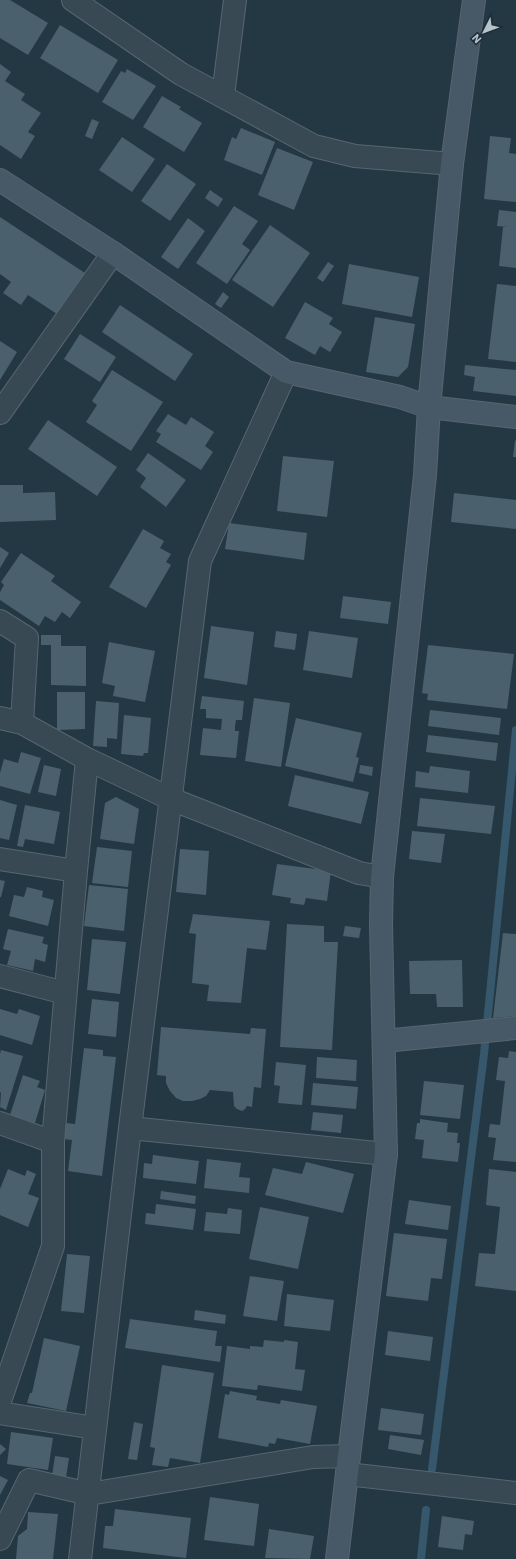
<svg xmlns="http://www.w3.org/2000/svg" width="516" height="1559" font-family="'IBM Plex Sans',sans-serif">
<rect width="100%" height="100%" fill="#243844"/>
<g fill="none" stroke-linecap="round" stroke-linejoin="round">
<path stroke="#37576c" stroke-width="8" d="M432,1469l52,-415 32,-324
M421,1559l5,-49"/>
</g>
<path fill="#4a606c" d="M0,0h10l38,23 -20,32 -28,-17z
M60,25l58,35 -20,33 -58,-35z
M0,64l11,8 -6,9 20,13 -4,6 20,13 -13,19 7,4 -14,23 -21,-14z
M127,69l29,17 -23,34 -31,-18 19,-31 4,2z
M162,96l19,11 -2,2 23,14 -18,29 -41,-25z
M92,119l7,3 -7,17 -7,-3z
M241,128l34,14 -13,33 -38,-15 8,-23 4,2z
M490,136l21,2 -2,15 7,1v48l-32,-3z
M122,137l33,22 -23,33 -33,-22z
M277,148l36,14 -19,48 -36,-15z
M167,164l29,20 -26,37 -29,-20z
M210,190l13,9 -5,8 -13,-9z
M234,206l24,15 -16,23 8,6 -23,34 -31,-21z
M499,210l17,2v56l-17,-2 4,-39h5l-11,-1z
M0,217l88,58 -28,41 -32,-21 -7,10 -18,-12 8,-11 -11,-8z
M188,218l17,13 -27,38 -17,-12z
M270,225l40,28 -37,54 -41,-27z
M328,262l6,4 -11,16 -6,-4z
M349,264l70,13 -7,40 -70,-13z
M497,284l19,2v76l-28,-3z
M223,292l6,5 -8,11 -6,-4z
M305,302l28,16 -4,6 13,8 -12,20 -10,-6 -5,9 -30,-17z
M120,305l73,49 -18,27 -73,-49z
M375,317l40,7 -7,43 -10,10 -32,-5z
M80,334l36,23 -16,25 -36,-23z
M0,341l17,11 -17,28z
M465,365l51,5v26l-43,-5 2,-14 -11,-2z
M112,370l51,32 -32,49 -45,-29 11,-17 -5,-4z
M168,414l18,11 5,-8 23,15 -9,14 8,6 -12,18 -45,-28 5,-8 -5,-3z
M48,420l69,47 -20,29 -69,-47z
M515,440l1,1v16h-3z
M148,453l38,27 -20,27 -26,-20 6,-9 -10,-8z
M283,456l51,5 -7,56 -50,-6z
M0,485h23v8l32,-1 1,28 -56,2z
M454,493l62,7v29l-65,-7z
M229,523l78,10 -3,27 -79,-11z
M143,529l21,12 -4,7 11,6 -5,8 5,3 -25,43 -37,-21z
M0,547l9,6 -9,15z
M21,553l34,23 -4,5 30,21 -11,16 -8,-6 -7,10 -10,-6 -6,10 -39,-26v-8l4,-7 -3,-3z
M343,596l48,6 -3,22 -48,-6z
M211,626l43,6 -7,53 -43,-7z
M276,631l21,3 -2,16 -21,-3z
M309,631l49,7 -6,40 -49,-8z
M41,635h20v11h25v40l-35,-1v-40h-10z
M109,642l46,9 -10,51 -32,-6 2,-10 -13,-3z
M428,645l86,9 -7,55 -80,-9 1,-6 -6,-1z
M57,692h28v37l-28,1z
M202,696l42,5 -2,19h-6l-1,6v5h4l-3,27 -36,-3 3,-27 18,2 1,-11 -16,-1v-9h-6z
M254,698l36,5 -9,64 -36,-6z
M96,701l23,2 -2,36 -10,-1v9l-14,-1z
M430,710l71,8 -2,17 -71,-9z
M124,715l27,3 -3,35h-4l-1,3 -22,-2z
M296,718l66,15 -6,24 3,1 -6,24 -68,-16z
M428,735l70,8 -2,18 -70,-9z
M21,752l20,6 -11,36 -30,-8v-13l4,-14 14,4z
M44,765l17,4 -5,27 -18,-4z
M360,765l13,2 -1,9 -13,-3z
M430,766l40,5 -2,22 -53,-6 1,-16 13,2z
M295,775l74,17 -8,32 -73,-18z
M116,797l23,12 -5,35 -34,-5 5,-36z
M420,798l75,8 -4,28 -74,-8z
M0,800l17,5 -8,35 -9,-2z
M25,805l35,7 -6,32 -29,-5 -2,8 -6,-1z
M412,831l33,3 -4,29 -32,-4z
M97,847l35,4 -4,36 -36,-4z
M180,849l29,2 -3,44 -30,-3z
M277,864l54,7 -4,30 -21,-3 -2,7 -14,-2 1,-5 -19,-3z
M0,880l5,1 -4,16h-1z
M89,885l39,4 -4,42 -40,-5z
M27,887l16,4 -1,6 12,3 -6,26 -39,-10 5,-21 10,2z
M193,914l77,7 -4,29 -19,-2 -6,55 -34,-2 2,-16 -17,-2 4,-49 -7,-1z
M287,924l37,2v16h14l-6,108 -52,-3z
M345,926l16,2 -2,10 -16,-2z
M8,929l36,8 -2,6 6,2 -3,17 -10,-3 -2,12 -26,-6 4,-14 -8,-2z
M503,933l13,1v82l-23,2z
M92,939l34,3 -6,52 -33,-4z
M462,960l1,47h-26l-1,-13h-26l-1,-33z
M92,999l27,3 -3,35 -28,-3z
M0,1009l17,5 2,-5 21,7 -8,29 -32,-10z
M161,1027l89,7 1,-6 15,1 -5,59 -7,-1 -2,20 -5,-1 -2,3 -3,2 -5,-2 -3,-3 -1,-14 -23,-2 -4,6 -6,3 -8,2h-9l-7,-3 -6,-7 -4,-8v-7l-9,-1z
M84,1048l19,2v6l13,1 -14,119 -34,-5 4,-31 -8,-1 2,-16 9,1z
M1,1050l22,6 -17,54 -6,-3 1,-14 -1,-1v-38z
M509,1051l7,1v110l-23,-2 3,-22 -8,-1 2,-13 10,1 5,-44 -9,-1 3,-23 9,1z
M317,1057l40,3 -1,21 -40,-3z
M276,1062l30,3 -4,40 -24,-2 2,-17 -6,-1z
M23,1075l17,6 -3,6 8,3 -10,33 -25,-8z
M424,1081l40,4 -4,34 -40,-4z
M313,1083l45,4 -2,22 -45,-4z
M313,1112l30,3 -2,18 -30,-3z
M420,1119l28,4 -1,9 11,1 -1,10h3l-2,19 -36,-4 2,-18 -9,-1 2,-16h3z
M153,1155l46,6 -3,23 -53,-6 1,-15 8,1z
M207,1159l34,4 -2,14 11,1 -1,15 -45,-5z
M306,1162l48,12 -11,39 -78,-18 8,-27 29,6z
M8,1169l17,7 2,-6 9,4 -8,20 11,4 -11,29 -28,-12v-26z
M489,1169l27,3v119l-41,-5 4,-33 16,1 5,-47 -14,-2z
M161,1191l35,5 -1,8 -35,-5z
M409,1200l42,6 -3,24 -43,-6z
M156,1204l40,5 -3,21 -48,-6 1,-11 9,1z
M260,1207l49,10 -11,52 -49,-10z
M228,1208l14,2 -2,24 -36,-3 2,-19 21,2z
M394,1233l53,6 -5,40 -11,-1 -3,23 -42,-5z
M67,1254l23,2 -6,57 -23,-2z
M250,1276l34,5 -7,40 -34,-5z
M287,1294l47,6 -4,31 -46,-5z
M195,1310l31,5 -1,9 -31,-4z
M130,1319l87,12 -2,15h7l-2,16 -95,-14z
M388,1331l45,6 -3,24 -45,-6z
M44,1338l36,8 -14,65 -39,-8 3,-10h2z
M264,1340l20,2v-2l14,2 -3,27 10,1 -3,21 -44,-6 -1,5 -35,-4 5,-40 23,3v-3l13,1z
M162,1365l52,8 -14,90 -30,-5 -2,9 -16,-2 3,-17 -5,-1z
M230,1391l27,5 -1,4 24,4 1,-4 36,6 -7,38 -33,-6 -2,6 -6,-1 -1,4 -50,-9 7,-44 4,1z
M381,1408l43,6 -3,21 -43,-5z
M134,1422l9,2 -6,36 -9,-1z
M11,1432l42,6 -5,32 -41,-6z
M390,1435l34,5 -3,15 -33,-6z
M0,1444l6,5 -6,6z
M55,1456l14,2 -4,26 -14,-2z
M0,1476l8,4 -8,15z
M210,1497l49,7 -5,42 -50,-6z
M115,1509l76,9 -5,40 -83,-10 2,-22h8z
M28,1512l30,2 -5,45h-37l2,-23 9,-7z
M442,1516l32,5 -2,14 -7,-1 -2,16 -25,-3z
M269,1529l45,7 -4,23 -45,-1z"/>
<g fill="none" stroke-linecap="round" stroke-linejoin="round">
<g stroke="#576670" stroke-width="24">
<path id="street" d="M73,0l108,74 133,72 41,10 97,8
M223,96l12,-96
M0,413l113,-160
M0,621l27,17 -5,85 65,36 84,40 188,74 23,4
M0,718l22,5
M0,859l76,12 -23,271 -53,-19
M76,871l11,-112
M0,976l65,17
M130,1128l256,26
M0,1401l53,-155v-104
M0,1413l95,15
M347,1474l169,19
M0,1539l29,-59 60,14 224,-37 36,-1
M80,1559l50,-431 70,-567 86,-189"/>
</g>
<g stroke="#576670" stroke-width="24">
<path id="secondary" d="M0,180l113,73 173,119 114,25 29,10 87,10
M384,1041l132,-13
M337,1559l12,-103 37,-302 -5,-230 1,-47 43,-402 4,-68 23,-243 22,-164"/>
</g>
<use href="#street" stroke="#394953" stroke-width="22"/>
<use href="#secondary" stroke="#475866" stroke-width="22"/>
</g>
<g transform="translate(484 32) rotate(228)" stroke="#1e2e38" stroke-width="3" paint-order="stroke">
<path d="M0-3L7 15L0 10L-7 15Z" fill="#b6c3cd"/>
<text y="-6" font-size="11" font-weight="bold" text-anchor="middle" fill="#b6c3cd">N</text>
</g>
</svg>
